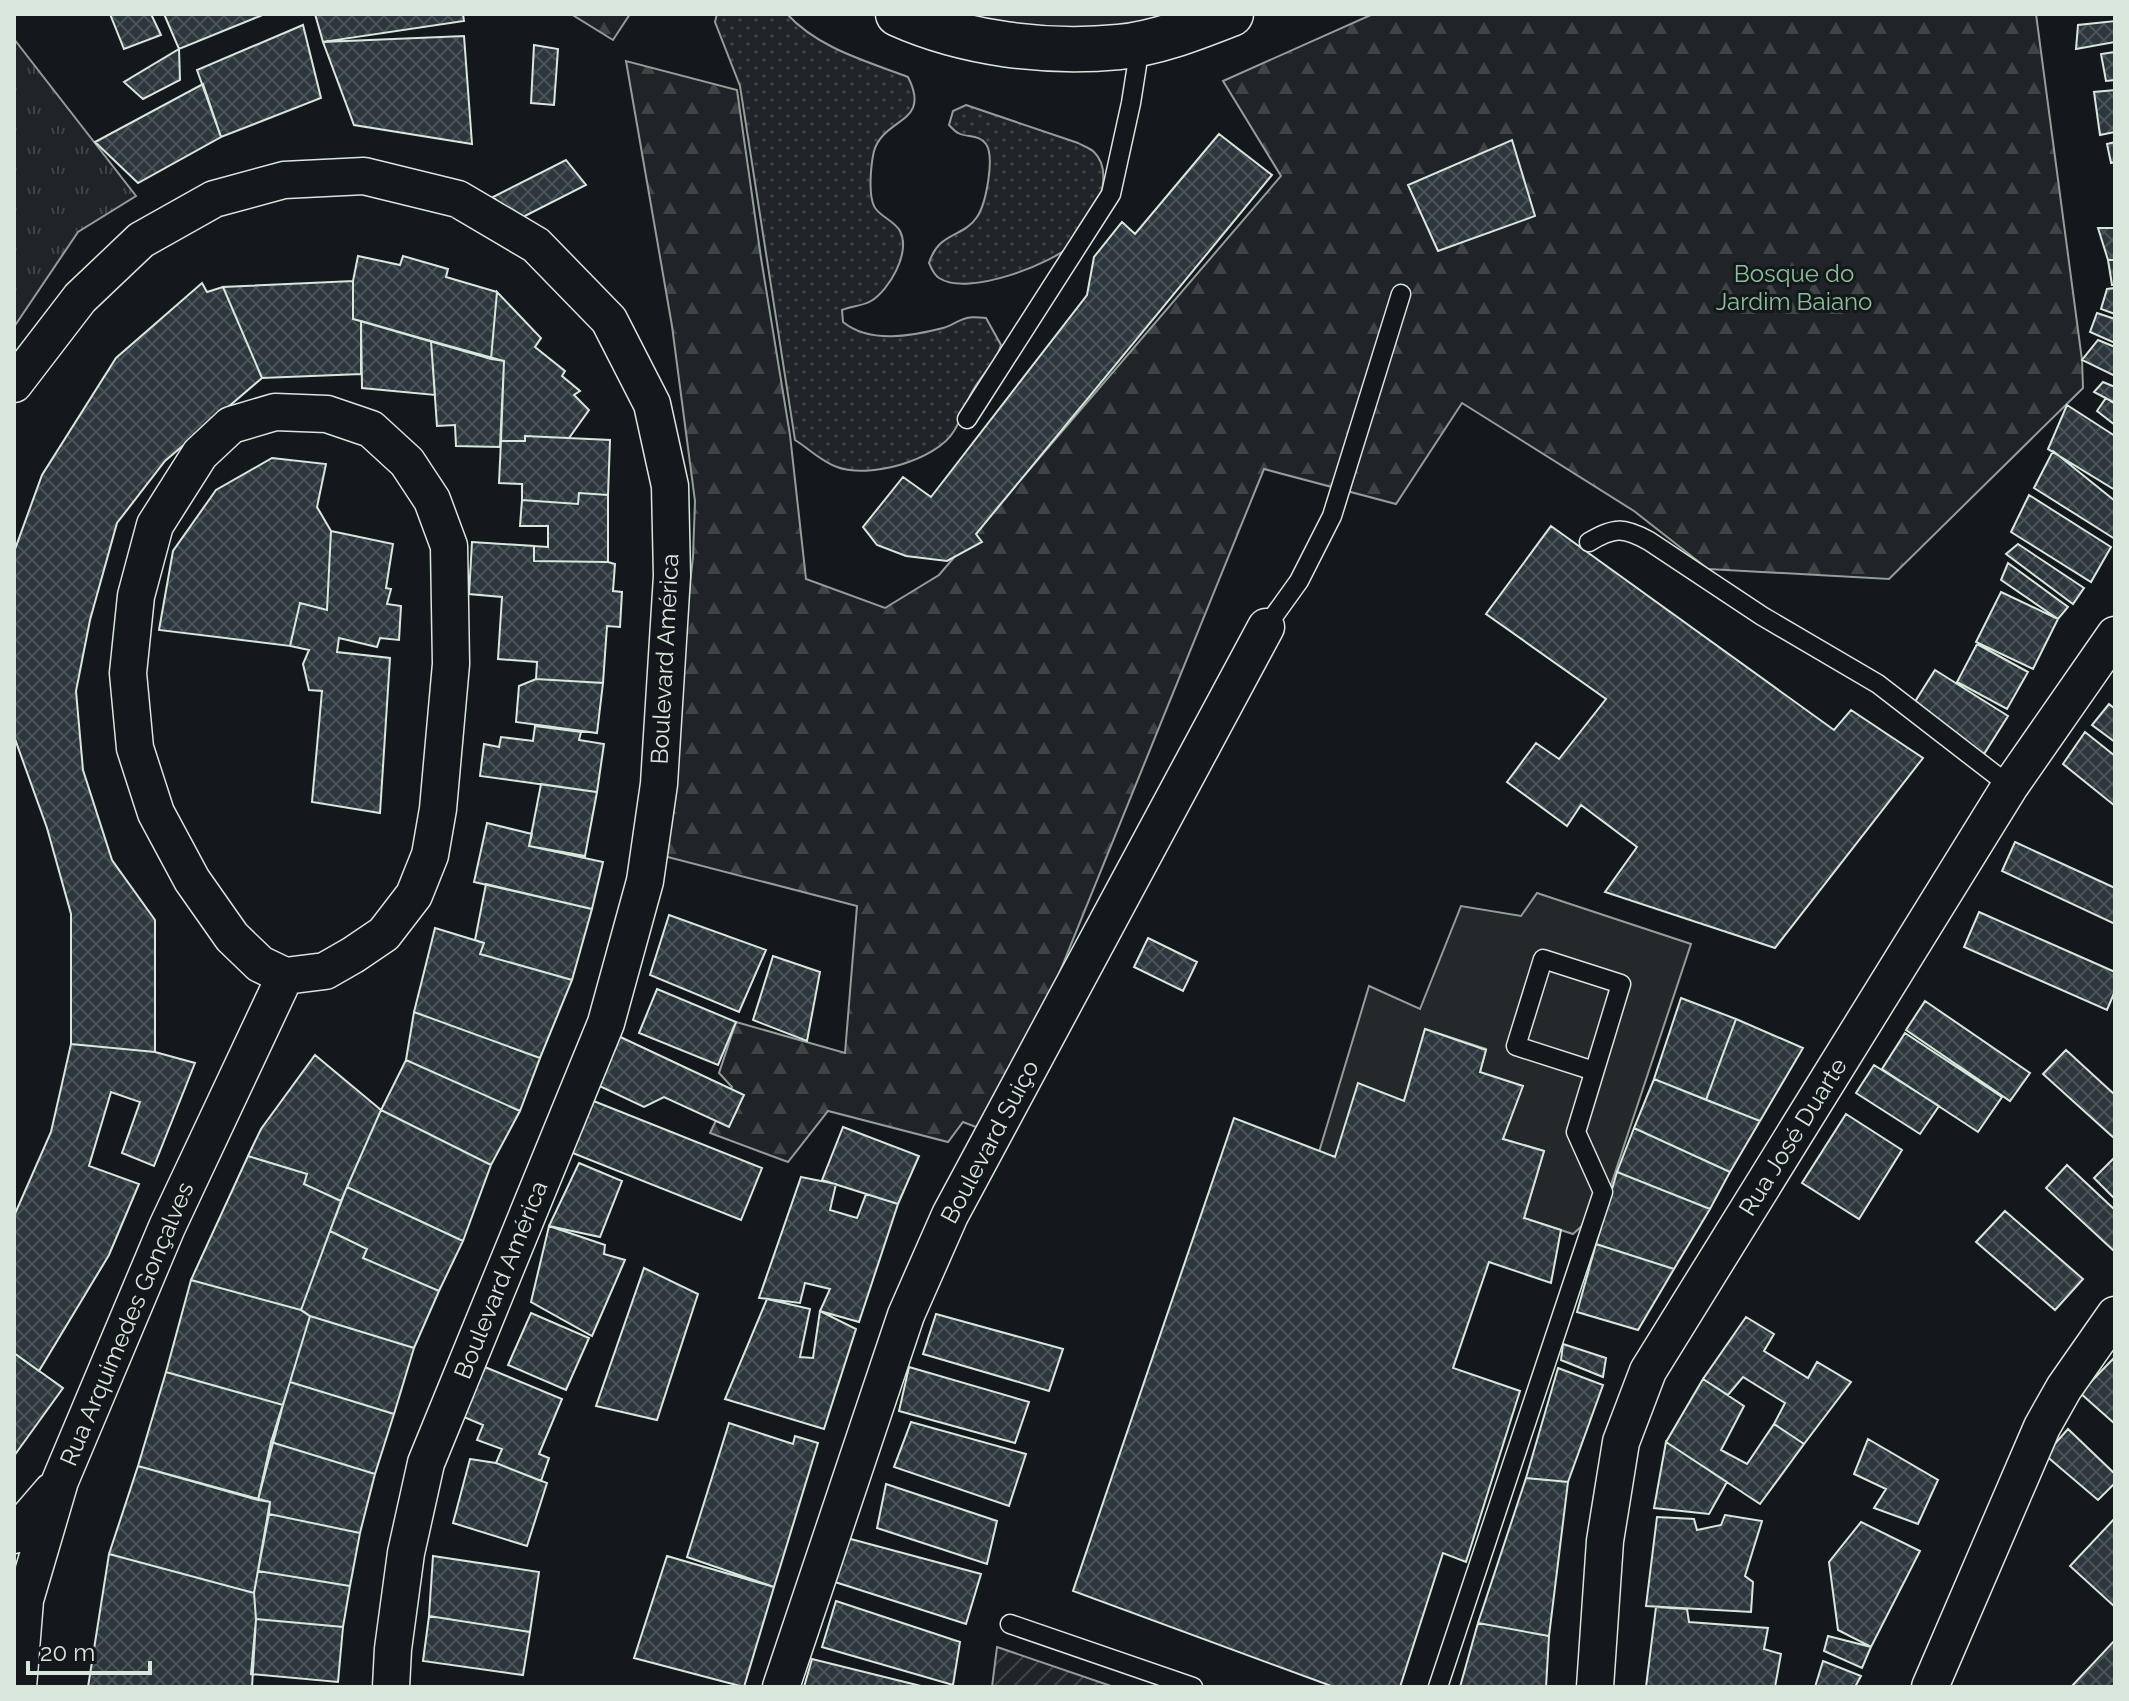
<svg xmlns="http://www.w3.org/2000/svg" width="2129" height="1701" font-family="Raleway,sans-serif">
<defs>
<pattern id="grass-dots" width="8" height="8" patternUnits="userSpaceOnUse" patternTransform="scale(2)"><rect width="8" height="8" fill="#202428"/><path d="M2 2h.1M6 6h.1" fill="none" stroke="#404447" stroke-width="1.8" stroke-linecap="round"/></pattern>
<pattern id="forest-firs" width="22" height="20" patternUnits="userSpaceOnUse" patternTransform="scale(2)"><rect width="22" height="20" fill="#202428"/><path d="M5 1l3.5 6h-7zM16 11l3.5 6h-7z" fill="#404447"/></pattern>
<pattern id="park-tufts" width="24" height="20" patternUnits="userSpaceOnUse" patternTransform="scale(2)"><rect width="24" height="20" fill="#202428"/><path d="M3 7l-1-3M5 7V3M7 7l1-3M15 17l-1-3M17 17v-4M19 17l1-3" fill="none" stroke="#404447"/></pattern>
<pattern id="garden-furrows" width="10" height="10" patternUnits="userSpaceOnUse" patternTransform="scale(2)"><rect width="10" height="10" fill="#202428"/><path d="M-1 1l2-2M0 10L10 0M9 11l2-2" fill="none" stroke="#404447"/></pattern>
<pattern id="building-cross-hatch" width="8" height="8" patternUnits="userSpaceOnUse" patternTransform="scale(2)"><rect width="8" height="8" fill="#2c363c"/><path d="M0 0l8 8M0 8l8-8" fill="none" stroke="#4a5358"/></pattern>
</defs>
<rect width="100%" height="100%" fill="#14181c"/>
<path fill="url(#grass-dots)" stroke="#939e99" stroke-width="2" d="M717,14h70c31,34 79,47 121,63 24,47 -24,40 -34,74 -3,13 -6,42 0,55 4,10 20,14 26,25 11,22 -11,59 -29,70 -8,5 -20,5 -29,9l1,12c27,22 69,14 100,6 8,-2 15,-8 24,-10 5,-2 13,0 19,0l15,27c-5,18 -20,30 -29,47 -7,12 -10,27 -18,39 -18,30 -86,48 -117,36 -15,-5 -29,-19 -42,-27l-55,-354 -25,-64z
M966,105l112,38c5,3 12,5 16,9 22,21 0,72 -18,90 -24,22 -108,55 -137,36 -6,-4 -7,-9 -10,-15 10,-32 34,-25 48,-46 9,-13 18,-60 9,-73 -7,-10 -19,-6 -28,-11 -4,-2 -6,-5 -9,-8l4,-14z"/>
<path fill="url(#forest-firs)" stroke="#939e99" stroke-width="2" d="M571,14h59l-17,26z
M1373,14h663l46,346 1,28 -194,191 -181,-10 -74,-58 -172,-108 -66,101 -132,-35 -270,665 -31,-12 -15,20 -120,-31 -40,51 -78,-29 22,-46 -13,-14 17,-51 109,31 12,-147 -197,-51 33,-298 2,-56 -23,-175 -46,-265 111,29 24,168 29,177 16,144 79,29 54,-33 342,-399 -58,-95z"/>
<path fill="url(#park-tufts)" stroke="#939e99" stroke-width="2" d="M884,14h292l-54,17 -71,4z
M14,39l122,157 -58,36 -64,95z"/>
<path fill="url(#garden-furrows)" stroke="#939e99" stroke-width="2" d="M997,1647l117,40h-122z"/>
<path fill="#24282b" stroke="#939e99" stroke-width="2" d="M1537,893l154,51 -87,262 -31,28 -49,-16 20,-67 -41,-12 -23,-67 6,-23 -61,-20 -21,72 -69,56 -16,-5 50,-166 51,23 41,-103 60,10z"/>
<path fill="url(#building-cross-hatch)" stroke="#d8e6dc" stroke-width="2" d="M110,14h41l10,21 -37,14z
M164,14h101l-86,35z
M315,14h148l1,7 -141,21z
M2115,21v21l-39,7 2,-24z
M303,25l18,73 -100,39 -24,-67z
M464,36l8,108 -118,-19 -31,-83z
M534,45l24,4 -4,56 -23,-2z
M179,49l1,31 -37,19 -19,-17z
M2115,52v28l-9,1 -5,-27z
M203,84l18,53 -83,46 -43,-41z
M2115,90v42l-15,3 -6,-43z
M1219,134l53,41 -296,359 6,8 -35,19 -41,-5 -29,-11 -14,-18 40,-50 28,20 156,-202 7,-38 28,-35 13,12z
M1512,140l23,76 -97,35 -30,-66z
M2115,142v20l-4,1 -4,-19z
M566,160l20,25 -69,35 -24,-23z
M2098,228h17v32h-7z
M358,256l42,9 3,-9 45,13 -2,8 51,15 -6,67 -138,-40v-38z
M2108,260h7v25h-3z
M353,281v38l8,2v53l-99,4 -39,-91z
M202,283l5,9 16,-5 39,91 -97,83 -48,62 -27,97 -14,71 7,79 29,90 43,60v132l-84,-8v-130l-24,-86 -32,-89 -1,-12v-175l28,-77 74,-117z
M2115,288v26l-14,-5 6,-20z
M497,292l44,46 -6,9 30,24 -3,5 18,15 -6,4 15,15 -20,28 -44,-2v5h-24l3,-80 -13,-2z
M2097,313l18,6v24l-25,-11z
M361,321l70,20 4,54 -73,-7z
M2098,340l17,7v29l-33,-16z
M431,341l73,20 -4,86 -44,-1 -1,-21 -18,1z
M2103,382l12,5v16l-21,-11z
M2106,398l9,6v21l-18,-14z
M2067,405l48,31v54l-67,-41z
M525,436l85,4 -2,55 -29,-2 -1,11 -56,-4v-16l-23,-1 2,-42h24z
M2053,451l62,50v38l-81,-51z
M272,458l54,6 -9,43 14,24 -4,79 -27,-7 -10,43 -131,-16 14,-79 43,-61z
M579,493l29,2v67l-74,-1v-15l14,1v-21h-28l2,-26 56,4z
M2029,495l82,52 -20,35 -80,-50z
M1551,526l283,204 17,-20 72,48 -148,190 -170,-56 32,-45 -56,-42 -14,21 -60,-44 29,-39 23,16 47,-60 -120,-85z
M331,531l62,13 -7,44 5,1 -4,15 14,2 -2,34 -19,-2 -3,9 -38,-9 -2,14 53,6 -10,155 -68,-11 10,-111 -13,-1 -6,-26 6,-14 -19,-4 10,-43 27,7z
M472,542l62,4v15l74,1 7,2 -2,27 9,1 -2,35 -13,-1 -4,57 -67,-4 1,-17 -39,-3 4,-62 -33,-3z
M2018,544l66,44 -11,16 -67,-50z
M2008,563l60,44 -10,12 -57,-39z
M2001,592l57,27 -25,50 -57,-27z
M1977,644l51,28 -21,37 -50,-27z
M1935,670l73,46 -24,38 -73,-46z
M536,679l67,4 -6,50 -81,-11 3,-36z
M2109,704l6,5v33l-23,-17z
M535,726l46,6 -2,8 25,4 -7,48 -117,-16 4,-32 15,3 2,-10 32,4z
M2085,732l30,24v50l-52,-42z
M541,784l56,8 -12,64 -56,-10z
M487,823l45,11 -3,12 74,16 -11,47 -118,-27z
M2015,842l100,46v36l-113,-53z
M486,884l106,25 -20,71 -92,-26 4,-11 -9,-3z
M1979,912l136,60v19l-8,19 -143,-63z
M669,915l97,35 -27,62 -89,-37z
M435,928l49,15 -4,11 92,26 -32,78 -126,-46z
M1148,938l49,24 -14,29 -49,-24z
M773,956l47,16 -13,69 -54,-21z
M657,989l79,33 -18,43 -79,-32z
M1681,998l55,21 -30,81 -52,-21z
M1925,1001l105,72 -20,28 -104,-71z
M414,1012l126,46 -20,53 -114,-51z
M1736,1019l67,29 -43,73 -54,-21z
M1425,1029l61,21 -6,22 43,14 -20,53 41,12 -20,67 37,12 -10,53 -62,-21 -36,106 67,23 -54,171 -23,-9 -43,134h-66l-261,-96 161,-473 101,39 23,-74 46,18z
M1905,1033l97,64 -24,35 -96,-63z
M614,1034l130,61 -15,32 -65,-30 -20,10 -53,-25z
M71,1044l84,8 40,11 -41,103 -32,-13 18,-51 -29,-10 -22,74 50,18 -30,71 -70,116 -25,-18v-137l37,-84z
M2066,1050l49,45v44l-72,-65z
M315,1055l66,55 -40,91 -37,-17 3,-10 -59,-18 13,-27z
M406,1060l114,51 -29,54 -110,-55z
M1874,1065l65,41 -19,28 -64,-41z
M1654,1079l106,42 -30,51 -96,-44z
M581,1096l181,72 -21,52 -181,-72z
M381,1110l110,55 -28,76 -116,-54z
M1846,1114l56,36 -43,69 -57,-36z
M843,1127l76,29 -21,48 -76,-24z
M1634,1128l96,44 -20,37 -93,-37z
M248,1156l59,18 -3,10 37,17 -40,109 -110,-30z
M2115,1157v42l-21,-21z
M579,1163l43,18 -22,56 -51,-11z
M2067,1165l48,45v42l-69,-64z
M1617,1172l93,37 -36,60 -78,-25z
M801,1177l35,7 -6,26 27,8 9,-24 32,10 -39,118 -39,-11 10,-22 -25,-6 -5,20 -41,-5z
M347,1187l116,54 -24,50 -76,-33 4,-9 -37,-18z
M2005,1211l78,68 -28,31 -79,-68z
M549,1226l56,19 -1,9 21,6 -33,76 -61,-34z
M330,1231l37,18 -4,9 76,33 -25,57 -104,-32 -9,-6z
M1596,1244l78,25 -36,61 -61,-18z
M644,1268l54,26 -41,126 -61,-14z
M191,1280l110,30 9,6 -27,89 -117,-33z
M767,1299l43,10 -10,48 13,1 7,-47 36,18 -32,100 -99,-30z
M531,1313l58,25 -23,52 -58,-25z
M936,1314l127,35 -14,42 -126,-37z
M310,1316l104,32 -20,66 -104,-32z
M1746,1317l28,17 -10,17 44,27 9,-16 34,20 -47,62 -30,-20 11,-21 -42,-26 -15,18 -25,-16z
M1563,1344l43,14 -3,19 -42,-17z
M14,1353l49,35 -49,68z
M2113,1359l2,2v63l-35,-31z
M480,1365l82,34 -23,55 10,4 -8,23 -45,-18 6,-14 -25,-9 6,-15 -24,-10z
M909,1367l120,35 -14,41 -116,-32z
M1558,1368l45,17 -35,97 -42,-4z
M166,1372l117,33 -25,95 -120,-34z
M1703,1379l41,27 -23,44 26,14 27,-40 30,20 -44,60 -94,-62z
M290,1382l104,32 -19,60 -104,-32z
M911,1422l115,32 -17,52 -115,-39z
M729,1423l64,21 2,-8 23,7 -44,144 -87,-30z
M2068,1429l47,45v9l-17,17 -53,-45z
M1868,1439l70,41 -20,44 -44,-16 12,-19 -32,-15z
M271,1442l104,32 -15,59 -91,-19 1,-12 -12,-2z
M1666,1442l61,40 -18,32 -55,-6z
M470,1459l26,4 51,20 -20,63 -74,-23z
M138,1466l132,36 -16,91 -145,-39z
M1526,1478l42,4 -19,154 -71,-13z
M886,1484l111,37 -10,43 -110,-36z
M269,1514l91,19 -10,53 -92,-15z
M1725,1515l37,6 -17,55 8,6 -2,30 -105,-6 11,-89 37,2 3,11 24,-5z
M2115,1518v89l-45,-41z
M1861,1522l59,29 -49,96 -33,-17 -9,-68z
M847,1538l134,36 -15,50 -131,-42z
M109,1554l145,39 2,26 -4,68h-164z
M433,1556l106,16 -9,60 -101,-16z
M667,1556l107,31 -30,100 -110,-29z
M258,1571l92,15 -7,41 -87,-8 -2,-26z
M836,1601l124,41 -7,43 -131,-38z
M1656,1607l31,2 2,13 79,6 -4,21 17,5 -6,33h-129z
M429,1616l101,16 -7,43 -100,-14z
M256,1619l87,8 -5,55 -87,-8z
M1478,1623l71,13 -3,51h-86z
M1828,1636l43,11 -9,21 -38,-17z
M2115,1640v47h-44z
M812,1659l113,28h-121z
M1823,1661l38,15 -6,11h-40z"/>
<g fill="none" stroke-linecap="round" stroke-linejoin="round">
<g stroke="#d8e6dc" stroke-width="21">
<path id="service" d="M967,419l144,-225 20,-91 9,-57
M1589,542c25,-15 34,-15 60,-1l113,75 116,68 132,102
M1266,627l33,-46 33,-65 69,-222
M1010,1624l183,63
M1438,1687l165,-495 -27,-60 45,-148 -78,-25 -27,87 78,25"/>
</g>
<g stroke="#d8e6dc" stroke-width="39">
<path id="minor" d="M14,384l66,-86 61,-58 73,-41 70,-19 80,-4 94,23 78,46 73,75 43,84 18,82 2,90 -13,208 -14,97 -39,142 -180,440 -20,90 -13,96 -2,38
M275,412l52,2 44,15 36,33 25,38 17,46 2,118 -13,145 -8,46 -16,40 -30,39 -31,21 -28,16 -40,5 -25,-12 -28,-27 -40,-57 -36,-67 -21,-65 -7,-75 8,-77 19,-71 45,-71 31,-29z
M14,1535l38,-44
M18,1687l7,-87 35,-119 107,-254 118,-251
M781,1687l125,-372 44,-100 316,-588
M1595,1687l10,-146 16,-99 27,-71 362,-585 105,-151
M1930,1687l112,-260 22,-39 51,-73"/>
</g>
<g stroke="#d8e6dc" stroke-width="47">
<path id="primary" d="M898,14c67,30 148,40 221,33 39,-4 76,-19 112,-33"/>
</g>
<use href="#service" stroke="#14181c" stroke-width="18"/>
<use href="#minor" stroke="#14181c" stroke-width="36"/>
<use href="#primary" stroke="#14181c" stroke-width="44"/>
</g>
<g text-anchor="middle" stroke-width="6" stroke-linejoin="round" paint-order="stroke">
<g font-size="24" fill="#8ac095" stroke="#14181c">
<text x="1794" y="282">Bosque do<tspan x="1794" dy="28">Jardim Baiano</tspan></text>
</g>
<g font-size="24" fill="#d8e6dc" stroke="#14181c">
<text transform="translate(665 659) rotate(-87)" y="8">Boulevard América</text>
<text transform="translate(1793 1137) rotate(-58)" y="8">Rua José Duarte</text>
<text transform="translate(990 1142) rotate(-62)" y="8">Boulevard Suiço</text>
<text transform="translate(501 1280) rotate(-68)" y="8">Boulevard América</text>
<text transform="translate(127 1324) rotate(-67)" y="8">Rua Arquimedes Gonçalves</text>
</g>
</g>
<rect width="2129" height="1701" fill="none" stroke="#d8e6dc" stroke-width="32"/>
<path d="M28 1661v12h122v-12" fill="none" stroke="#d8e6dc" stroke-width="4"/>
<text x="40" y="1661" font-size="24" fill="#d8e6dc" stroke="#14181c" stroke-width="6" paint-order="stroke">20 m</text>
</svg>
